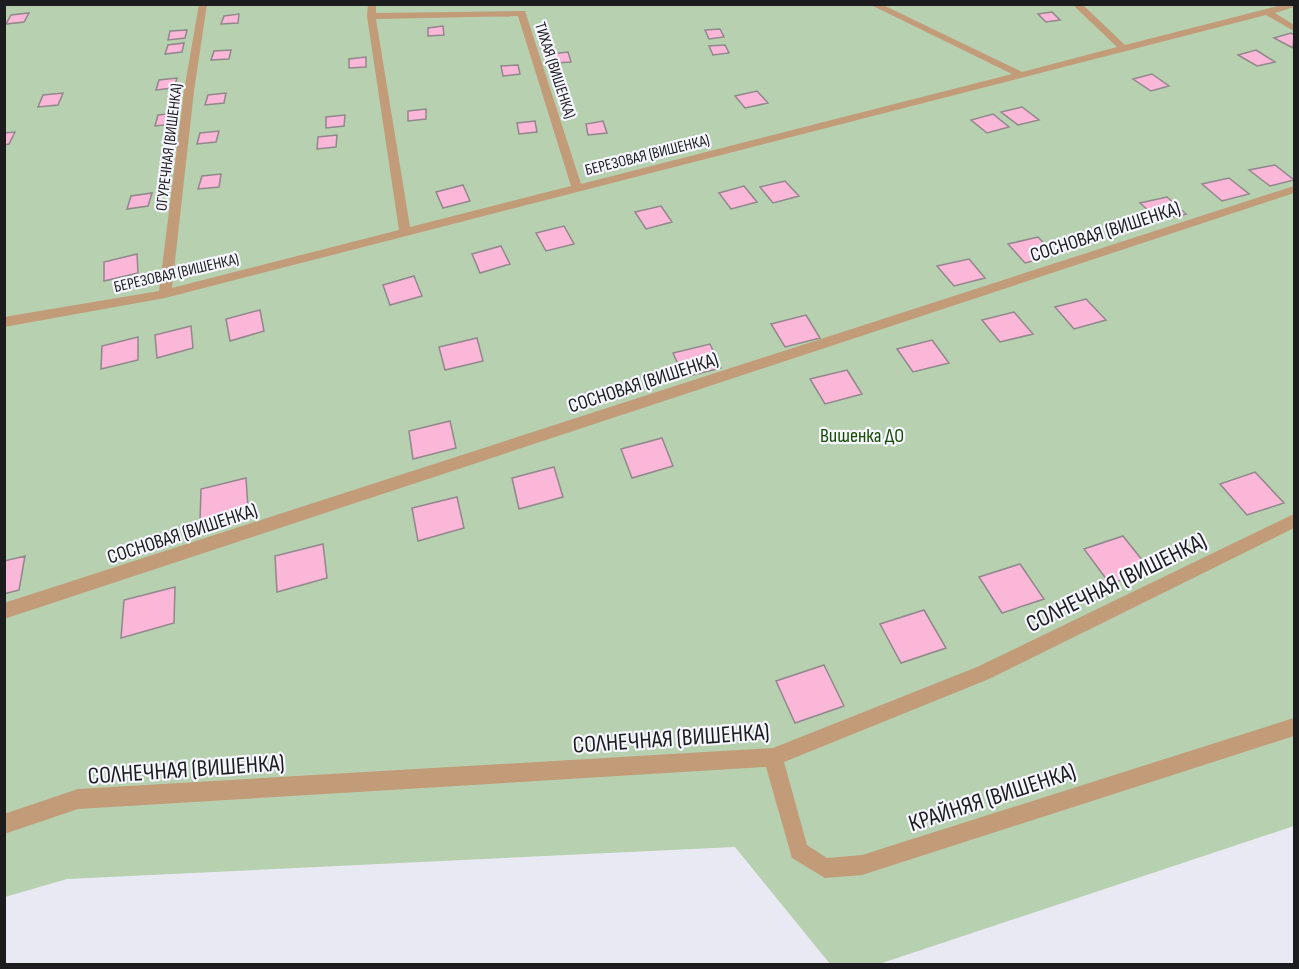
<svg xmlns="http://www.w3.org/2000/svg" width="1299" height="969" font-family="'Sofia Sans Condensed',sans-serif">
<rect width="100%" height="100%" fill="#e9e9f3"/>
<path fill="#b7d0b0" d="M5,5h1289v821l-415,138h-49l-95,-117 -668,32 -62,18z"/>
<path fill="#fab7d7" stroke="#91878c" stroke-width="1.5" d="M1052,12l8,8 -14,2 -8,-8z
M29,13l-5,9 -18,2 5,-9z
M239,14l-1,9 -17,1 3,-8z
M443,26l1,9 -16,1v-8z
M720,29l4,8 -15,2 -4,-9z
M187,30l-2,8 -17,2 2,-9z
M1291,33l3,2 -1,13 -19,-10z
M184,43l-2,9 -17,2 3,-9z
M725,45l4,8 -16,2 -4,-9z
M231,50l-2,9 -18,1 3,-9z
M1256,50l19,12 -18,4 -19,-11z
M568,52l3,10 -17,1 -2,-9z
M366,57v10l-17,1v-9z
M518,65l2,9 -17,2 -2,-10z
M1152,74l17,12 -18,5 -18,-12z
M177,78l-3,10 -18,2 3,-10z
M757,91l11,12 -23,5 -10,-12z
M63,93l-5,12 -20,2 5,-12z
M226,93l-2,10 -19,2 3,-10z
M1022,107l17,13 -21,5 -17,-13z
M426,109v10l-18,2v-10z
M177,113l-3,11 -19,2 3,-11z
M993,114l16,13 -22,6 -16,-13z
M345,115l-1,11 -18,2v-11z
M535,121l2,11 -18,2 -2,-11z
M603,121l4,12 -19,2 -2,-11z
M219,131l-3,11 -19,2 3,-11z
M15,132l-6,12 -5,1v-12z
M337,135l-1,12 -19,2 1,-12z
M1275,165l19,15 -24,6 -21,-16z
M221,174l-2,13 -21,2 4,-13z
M1229,178l20,16 -27,7 -20,-17z
M785,181l14,15 -26,7 -13,-16z
M463,185l7,16 -27,7 -7,-16z
M744,186l13,16 -26,7 -12,-16z
M152,193l-4,13 -21,3 4,-13z
M1167,197l19,17 -27,6 -19,-17z
M661,206l11,16 -26,7 -11,-17z
M564,226l10,18 -28,7 -10,-18z
M1038,237l17,18 -30,8 -17,-19z
M501,246l9,18 -30,9 -8,-19z
M137,254l1,19 -34,8v-19z
M969,259l16,19 -31,8 -17,-20z
M414,276l8,20 -32,9 -7,-20z
M1086,299l20,21 -32,9 -19,-22z
M260,310l4,21 -34,10 -4,-22z
M1014,312l19,22 -33,8 -18,-22z
M806,315l14,23 -35,9 -14,-23z
M191,326l2,22 -36,10 -2,-23z
M138,337v23l-37,9 1,-23z
M477,338l6,23 -38,9 -6,-23z
M932,340l17,23 -36,9 -16,-23z
M710,344l11,24 -37,9 -11,-24z
M847,370l15,24 -37,10 -15,-25z
M450,421l6,27 -43,11 -4,-28z
M662,438l11,28 -41,12 -11,-29z
M554,467l9,30 -44,12 -7,-31z
M1255,472l29,31 -37,12 -27,-31z
M246,478l2,30 -48,13 1,-32z
M457,497l7,31 -46,13 -6,-33z
M1123,536l27,34 -40,14 -26,-35z
M323,544l4,34 -50,14 -2,-36z
M25,556l-6,34 -15,4v-33z
M1020,564l24,35 -42,14 -23,-36z
M175,587l-1,36 -53,15 3,-38z
M924,610l22,38 -45,15 -21,-39z
M824,665l20,41 -49,17 -19,-42z"/>
<g fill="none" stroke-linecap="round" stroke-linejoin="round">
<path fill="#c29b79" fill-rule="evenodd" d="M199,4h8l-13,87 -22,197 227,-58 -32,-214 1,-12h8v9l149,-2 56,173 431,-110 -143,-70h12l141,68 95,-25 -45,-43h10l43,41 161,-41h8v3l-19,6 19,12v6l-28,-16 -1101,283 -161,29v-10l155,-26 25,-200zM518,16l53,170 -161,41 -34,-208z
M1294,186v7l-1290,426v-16z
M1294,514v14l-305,151 -205,83 23,83 20,13 35,-3 432,-137v18l-432,139 -37,3 -33,-20 -26,-91 -688,42 -74,25v-20l74,-25 695,-41 204,-81z"/>
</g>
<g text-anchor="middle" stroke-width="4.5" stroke-linejoin="round" paint-order="stroke">
<g font-size="16" fill="#1c1c1f" stroke="#f6f6ff">
<text transform="translate(556 70) rotate(72)" y="6">ТИХАЯ (ВИШЕНКА)</text>
<text transform="translate(168 147) rotate(-83)" y="6">ОГУРЕЧНАЯ (ВИШЕНКА)</text>
<text transform="translate(647 154) rotate(-14)" y="6">БЕРЕЗОВАЯ (ВИШЕНКА)</text>
<text transform="translate(176 272) rotate(-13)" y="6">БЕРЕЗОВАЯ (ВИШЕНКА)</text>
</g>
<g font-size="20" fill="#1c1c1f" stroke="#f6f6ff">
<text transform="translate(1105 231) rotate(-18)" y="7">СОСНОВАЯ (ВИШЕНКА)</text>
<text transform="translate(643 382) rotate(-18)" y="7">СОСНОВАЯ (ВИШЕНКА)</text>
<text transform="translate(182 533) rotate(-18)" y="7">СОСНОВАЯ (ВИШЕНКА)</text>
</g>
<g font-size="20" fill="#164c00" stroke="#f6f6ff">
<text x="862" y="442">Вишенка ДО</text>
</g>
<g font-size="24" fill="#1c1c1f" stroke="#f6f6ff">
<text transform="translate(1116 582) rotate(-26)" y="8">СОЛНЕЧНАЯ (ВИШЕНКА)</text>
<text transform="translate(671 738) rotate(-4)" y="8">СОЛНЕЧНАЯ (ВИШЕНКА)</text>
<text transform="translate(186 769) rotate(-4)" y="8">СОЛНЕЧНАЯ (ВИШЕНКА)</text>
<text transform="translate(992 797) rotate(-18)" y="8">КРАЙНЯЯ (ВИШЕНКА)</text>
</g>
</g>
<rect width="1299" height="969" fill="none" stroke="#1c1c1f" stroke-width="12"/>
</svg>
